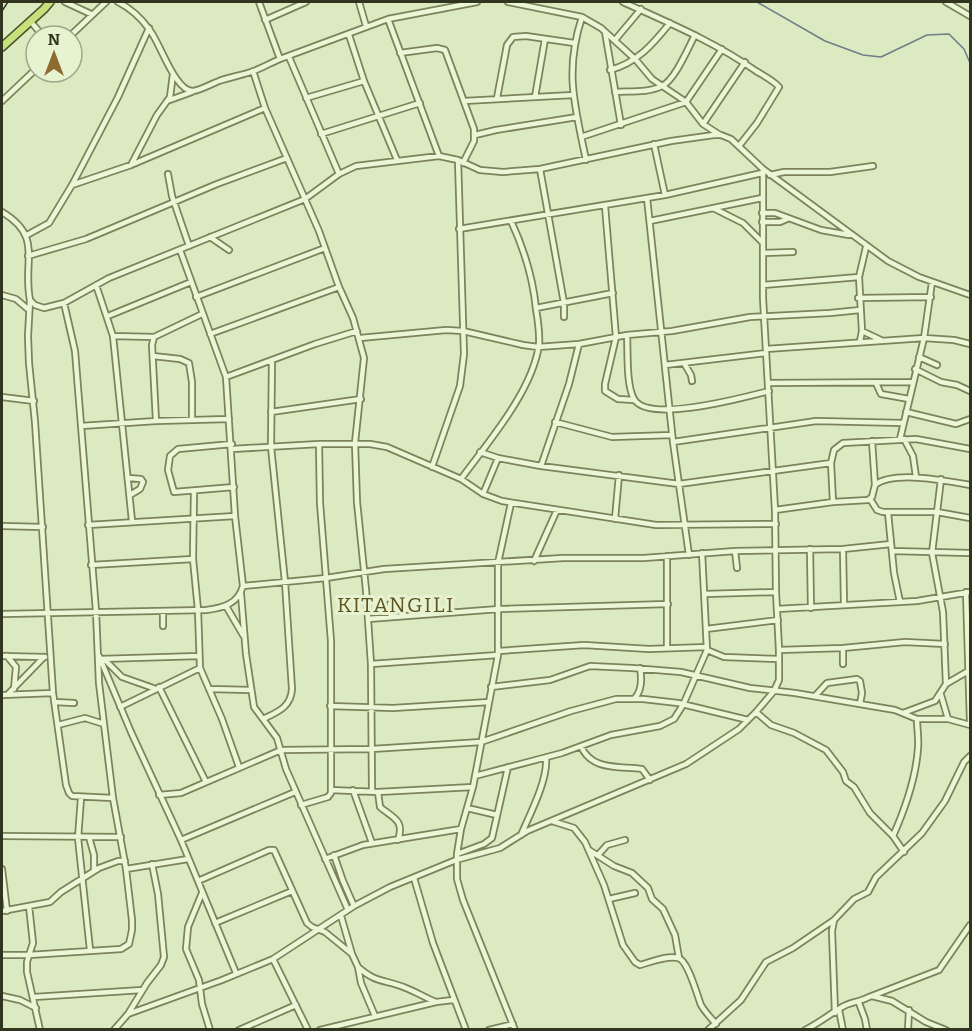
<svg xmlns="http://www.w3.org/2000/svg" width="972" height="1031" font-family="Bitter,serif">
<rect width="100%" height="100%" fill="#dceac2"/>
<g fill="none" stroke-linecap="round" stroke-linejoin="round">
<path stroke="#6c7e8a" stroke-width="1.5" d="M757,2l68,39 38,14 18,2 46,-22 22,-1 15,15 6,14"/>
<g stroke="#7c835b" stroke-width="8">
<path id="minor" d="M65,2l26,12
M118,2c12,6 23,16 31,27 11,13 26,63 44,62 8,-1 18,-7 26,-10 11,-4 24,-6 35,-10 9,-4 17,-8 26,-12
M259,2l21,57 108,-40 89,-17
M359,2l7,24
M508,2l74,15 19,11 35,32 16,19 34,23 17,22 17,11
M623,2c46,21 92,40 133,69 8,5 17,9 23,16l-22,36 -18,23
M946,2l24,14
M582,17c-18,55 -7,89 4,143
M388,19l51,137
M265,20l41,-18
M31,22l12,14
M605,32l16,93
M349,35l15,46 33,79
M70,36l36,-34
M615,40l26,-31
M400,53l37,-5 8,2 29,79v12l-11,22
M289,57l50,117
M610,70c27,-7 43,-26 60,-47
M253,71l12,37
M615,92c15,-1 33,1 47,-6 13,-6 26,-38 33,-51
M535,97l10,-58
M306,98l58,-17
M497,98l10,-53 6,-8 13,-1 48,7
M2,101l34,-32
M167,101l25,-9
M464,101l109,-6
M703,124l42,-62
M321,134l99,-31
M475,135l21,-5 81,-13
M581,137l105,-35 36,-53
M654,144l11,51
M131,165l26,-50 13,-18 3,-23
M540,169l24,134v14
M168,174l4,22 17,50
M770,175l14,-3h46l43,-6
M72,185l59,-20 134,-57 54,123 20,56 14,31 11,40 -9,85 2,59 9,88 5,74 1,127
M647,198l26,244 16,113
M605,206l11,131 -11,47v7l13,8 16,1
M715,209l28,14 19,19
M2,212c42,25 20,49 28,88l5,5 9,3 20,-5 45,-25 196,-79 34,-25 17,-8 83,-10 19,4 22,10 23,2 37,-3 131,-28 43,-6h7l10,4 32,30 125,92 31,16 51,18
M762,213h13l46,17 28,5
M650,221l112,-23
M762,222h18l7,-3
M459,229l206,-34 97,-22
M27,235l22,-12 23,-38 46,-88 31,-69
M210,237l19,13
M763,253l30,-1
M28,256l58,-17 131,-55 70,-26
M96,285l17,51 19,185
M763,285l96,-8
M2,295l14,4 13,11
M196,297l129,-49
M858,298l73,-1
M30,300l-2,36 1,27 6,59 18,271 13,92 3,8 3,3 41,2
M536,308l77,-15
M108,316l83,-34
M862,331l19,9
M210,334l129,-47
M627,335c1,17 -1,50 7,64 14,25 111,-2 135,-8
M113,336l41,1
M360,338l86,-8 17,1 60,14 15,2 41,-3 48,-9 45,-4 78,-14 80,-4 30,-3
M860,341l2,-10 -3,-54 7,-30
M766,349l158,-11 30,2 16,4
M153,356l27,3 9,4 3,19v37
M919,357l18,8
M684,363l7,12 1,6
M665,365l101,-12
M915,369l26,13 16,3 13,6
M226,377l89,-33 42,-13
M768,383l144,-1
M876,383l5,11 28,5
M2,397l32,4
M271,412l90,-13
M906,412l50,12 14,-5
M156,421l-4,-76 2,-8 48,-23
M555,422l57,15 60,-2
M81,426l75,-5 73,-2
M900,439l24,-101 8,-56
M904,439l9,17 3,21
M872,441l3,44
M673,442l143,-21 87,2
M232,444l-54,5 -8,7 -2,14 6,22 60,-5
M232,449l87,-5h51l17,3 74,32 22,15 19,7 154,24 120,-1
M480,452l18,6 43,8 138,18 152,-21
M541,466l28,-82 10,-40
M432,467l28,-81 4,-32 -6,-194
M129,478l12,1 2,3 -3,7 -10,6
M461,479c27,-37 71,-87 78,-134 1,-12 -1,-24 -3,-36 -3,-31 -12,-60 -25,-88
M941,479l-9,74 11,59 3,72
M194,491l-1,68 5,51 2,58 22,51 17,48
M483,494l15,-36
M870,499l7,11 6,2h54l33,6
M833,502l-2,-39 3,-13 9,-7 73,-4 54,10
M511,503l-13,60v92l-25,132 -12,42 -4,25v25l6,21 52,130
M775,510l58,-8 35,-2 4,-3 3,-12c19,-15 73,-4 95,0
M888,513l6,60 6,29
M615,519l4,-44
M88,525l147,-9
M2,526l41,1
M810,549l1,59
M843,549l1,56
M735,551l2,17
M892,551l78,2
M667,556v92
M534,561l23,-51
M91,565l102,-6
M243,586l83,-8 58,-9 179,-11h81l91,-7 108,-2 48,-5
M966,592l4,130
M241,594l5,60 8,53 23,31 9,31 62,141
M705,594l71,-2
M390,604l1,13
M226,606l17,29
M777,609l140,-8 53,-9
M163,612v14
M2,614l204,-4c17,-2 32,-6 37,-24l-8,-70 -9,-139 -46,-127
M368,619l131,-10 169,-5
M706,629l72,-9
M843,648v16
M707,650l17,7 55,2
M779,650l64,-2 62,-6 40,2
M499,651l85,-6 65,4 58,-2
M2,656l43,1
M7,656l9,11 -2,22
M99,656l32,76 50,108 55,133
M100,659l99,-3
M105,660l17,17 34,12
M371,664l127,-9
M159,687l47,95
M491,687l59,-7 40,-14 42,2 49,4 69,16 45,5 100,17 22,9h31l22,6
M209,689l42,1
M8,694l36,-37
M2,695l51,-2
M941,695l7,24
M815,696l12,-13 30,-4 3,2 2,12 -2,11
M635,698c7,-8 7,-19 5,-30
M55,702l19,1
M330,706l63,2 96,-6
M120,707l80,-39
M756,712l15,13 23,8 32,17 17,22 3,9 8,6 16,26 23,23 11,16
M903,713l32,-12 11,-17 24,-14
M263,719c15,-7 28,-12 29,-30l-7,-107 -14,-135 1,-87
M58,725l27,-7 19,6
M581,746c10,25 39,20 61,23l8,11
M475,776l87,-23 49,-18 49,-9 14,-7 9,-14 24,-55 -5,-97
M331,790l47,2 95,-5
M353,790l19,53
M378,792l2,15c13,11 25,13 18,33
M159,795l22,-2 100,-43 91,-1 109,-7 90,-31 45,-12h27l35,4 70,17
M81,798l-3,40 12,112
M301,805l27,-8 3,-4v-152l-11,-138 -1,-59
M467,808l30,7
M552,821l22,7 11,14 19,43 19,60 12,17 5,3c11,-3 27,-10 38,-7 10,2 19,37 23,47 4,7 10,13 15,19
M521,835c9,-21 27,-55 25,-77
M2,836l119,1
M893,836c12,-27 23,-58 25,-88 1,-9 -1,-19 -1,-29
M89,837l5,18v16
M181,840l114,-48
M589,850l25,16 18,7 16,15 4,11 11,10 12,26 4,23
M457,854l27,-10 8,-6 16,-71
M334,855l9,26 11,25
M598,855l9,-10 18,-5
M325,859l38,-14 98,-16
M2,869l5,42
M126,869l62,-10
M414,878l19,65 33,87
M198,881l71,-31h5l33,73 5,4 13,5 27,22
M202,893l-14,34 -2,22 13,31 3,24 8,26
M609,899l26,-6
M2,911l48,-9 11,-10 38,-24 19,-7h7
M341,916l11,38 6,13 3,16 14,33
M215,923l77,-32
M2,955h27l4,-12 -4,-37
M273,959l35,71
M358,967c19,17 27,12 48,21 10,4 20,10 30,14
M2,996l18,4 16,8
M872,996l20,5 34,21 20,8
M34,997l108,-7
M859,1003l6,16 2,11
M839,1010l4,20
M835,1013l-3,-82 2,-11 20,-21 14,-7 8,-15 46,-44 23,-32 19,-39 6,-6
M128,1014l19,-31 14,-18 3,-8 -6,-63 -6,-30
M40,1030l-13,-58v-10l2,-7 92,-6 8,-5 3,-14v-10l-6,-51 -13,-71 -14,-115 -3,-72 -21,-260 -11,-48
M114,1030l14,-16 94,-34 51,-21 81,-53 36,-19 66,-27 44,-12 27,-17 159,-67 53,-35 17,-17 18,-21 5,-11v-30l-3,-58 -1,-82 -12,-212v-129
M239,1030l57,-25
M320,1030l116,-28 17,-2
M489,1030l24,-6
M708,1030l33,-30 25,-38 27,-14 41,-28
M805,1030c14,-7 25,-16 37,-23 8,-5 18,-5 27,-10l70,-27 31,-45
M908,1030l1,-20"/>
</g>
<g stroke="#4d512f" stroke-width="10">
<path id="trunk" d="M2,47l42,-38 6,-7"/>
</g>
<use href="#minor" stroke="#eaf6d5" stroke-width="4.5"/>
<use href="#trunk" stroke="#c6e07a" stroke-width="7"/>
<path stroke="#31341e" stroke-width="1.5" stroke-dasharray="10 10" stroke-linecap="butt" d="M2,11l6,-9"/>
</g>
<g text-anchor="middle" stroke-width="6" stroke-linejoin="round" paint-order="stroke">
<g font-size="21" letter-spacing="1.5" fill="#5d5421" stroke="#e7f2d1">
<text x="396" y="612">KITANGILI</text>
</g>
</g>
<rect width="972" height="1031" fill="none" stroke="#31341e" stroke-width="6"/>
<g transform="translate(54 54)"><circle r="28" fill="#e7f2d1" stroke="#9ea689" stroke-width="1.5"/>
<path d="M0-4.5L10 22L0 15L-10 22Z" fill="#8d6b30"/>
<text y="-9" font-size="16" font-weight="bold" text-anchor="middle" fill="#31341e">N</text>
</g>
</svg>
